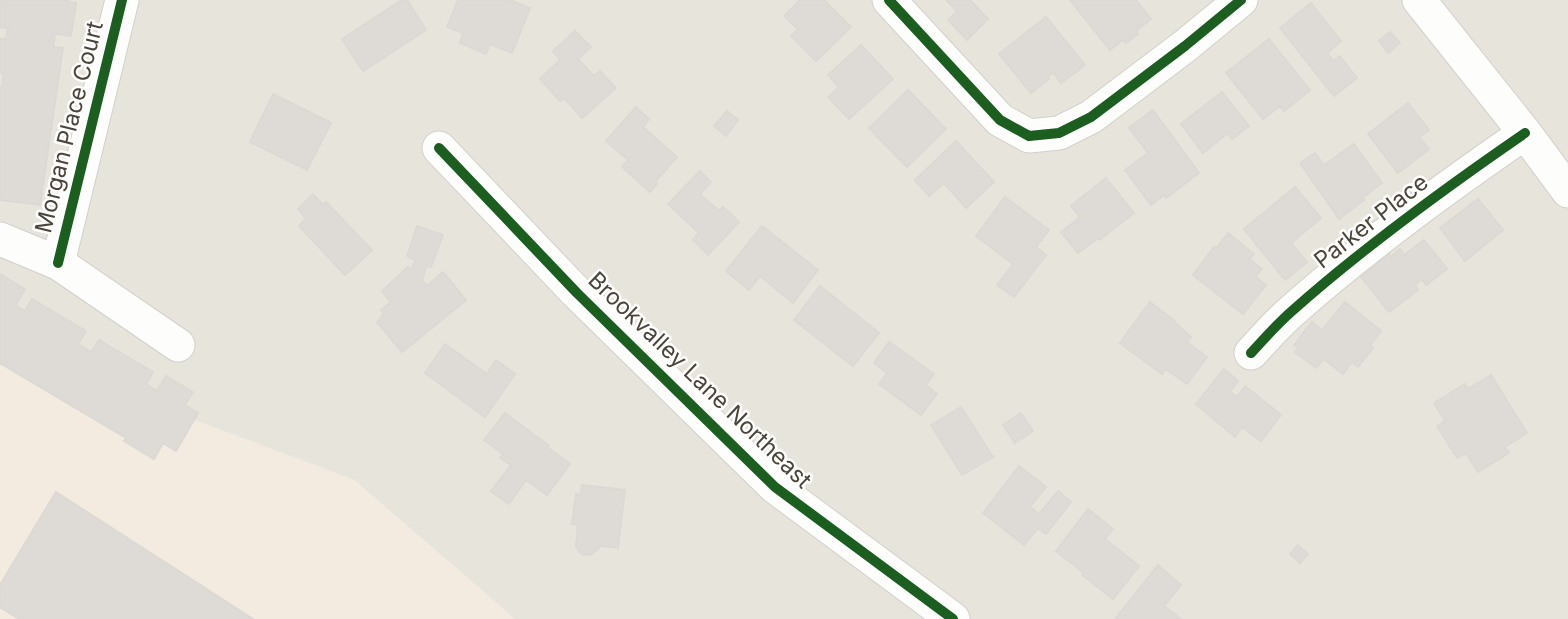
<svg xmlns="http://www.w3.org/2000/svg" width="1568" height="619" font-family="Inter,sans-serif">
<rect width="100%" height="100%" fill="#f4f2ee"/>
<path fill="#e7e4dc" d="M0,0h1568v619h-1053l-161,-139 -354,-133z"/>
<path fill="#f3ebdf" d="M0,347l354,133 161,139h-515z"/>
<path fill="#dedbd6" stroke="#dcd9d4" stroke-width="2" d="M0,0h68v2l8,1 -5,33 -16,-2 -2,13 10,1 -23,157 -40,-5v-113h2l2,-14h-4v-34h6l2,-11 -8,-1z
M402,0h5l19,30 -63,41 -21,-32z
M458,0h52l20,8 -18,45 -22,-9 -4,10 -26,-11 3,-10 -16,-6z
M800,0h24l27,27 -35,34 -25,-25 7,-7 -14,-13z
M946,0h24l18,19 -21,21 -19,-20 9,-9z
M1070,0h66l15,19 -15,12 2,3 -12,9 -3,-3 -13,10z
M1311,3l30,38 -14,12 6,8 7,-5 17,22 -23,18 -54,-68z
M1046,17l39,48 -24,18 -8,-11 -6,5 2,2 -18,14 -32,-39z
M575,31l16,16 -13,12 16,17 6,-5 16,17 -34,30 -18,-20 -4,3 -20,-22 20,-19 -7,-9z
M1390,32l10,11 -12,10 -9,-12z
M1269,39l41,51 -26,21 -4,-5 -17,13 -37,-46z
M861,45l32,34 -44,40 -21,-22 11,-10 -11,-12z
M908,90l38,39 -39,38 -38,-39z
M1222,92l27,34 -17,13 -4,-6 -25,20 -22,-29z
M273,94l58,29 -24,47 -57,-28z
M1408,103l21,27 -10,7 10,12 -31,24 -30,-39z
M636,107l13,12 -6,8 34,30 -22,25 2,2 -7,8 -28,-25 6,-7 -22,-19z
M1153,110l46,63 -33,25 -2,-3 -13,10 -26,-35 23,-17 -19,-25z
M727,111l11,9 -12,16 -12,-10z
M956,141l38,41 -28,26 -22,-25 -15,13 -14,-16z
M1354,144l28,39 -20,15 2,2 -25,19 -39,-56 15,-10 9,12z
M700,171l11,11 -11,12 19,17 4,-4 16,15 -31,33 -15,-15 6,-7 -31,-29z
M1106,178l28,35 -35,27 -1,-2 -20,15 -17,-21 19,-15 -9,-11z
M1295,187l26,31 -30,25 16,19 -22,18 -41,-51z
M313,194l10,11 3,-3 46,48 -27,25 -46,-49 7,-7 -8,-10z
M1005,197l44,33 -13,17 10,8 -32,42 -17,-12 16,-21 -37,-28z
M1478,199l25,31 -38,31 -25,-33z
M417,226l26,9 -12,32 -4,-2 -5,15 5,6 16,-14 23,28 -64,52 -25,-30 7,-8 -3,-4 10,-8 -9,-11 26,-24 3,3 4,-10 -8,-4z
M762,226l56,44 -25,33 -33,-27 -11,14 -23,-19z
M1228,233l26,21 -5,5 13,10 -7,8 11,8 -23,29 -50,-39 21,-28 2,2z
M1424,240l23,29 -21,16 -4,-6 -7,6 3,5 -29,22 -28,-35 16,-13 -4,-4 13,-10 5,7 9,-8 4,6z
M0,274l25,15 -10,17 10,5 7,-12 54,32 -8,13 13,8 8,-12 54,32 -7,12 11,7 9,-15 27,16 -8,13 13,8 -22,38 -13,-8 -9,16 -30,-18 2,-3 -126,-75z
M820,286l59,47 -26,33 -59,-46z
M1150,302l25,19 -1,1 17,15 -4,5 20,15 -20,27 -21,-15 -4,5 -42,-31z
M1345,302l36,29 -11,15 3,2 -15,19 -6,-5 -9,12 -19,-15 -8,9 -21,-16 3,-4 -4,-3 18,-23 10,8z
M889,342l45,32 -8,11 11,9 -16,21 -42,-31 8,-11 -13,-10z
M445,344l42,30 9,-14 19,14 -30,43 -60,-44z
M1224,369l14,12 -8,11 7,5 8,-11 36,29 -20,26 -19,-14 -7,10 -39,-33z
M1491,375l36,58 -22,14 4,6 -31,19 -12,-19 -9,5 -20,-32 8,-5 -11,-18 31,-19 3,5z
M961,407l32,50 -31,18 -31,-50z
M505,413l44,33 -1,2 22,16 -23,31 -21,-15 -17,24 -18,-13 20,-26 -11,-7 3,-4 -19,-14z
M1021,413l12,18 -18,12 -12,-18z
M1019,466l27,21 -16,20 9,7 19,-23 13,11 -25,32 -8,-6 -14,17 -41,-32z
M582,485l43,5 -7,58 -19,-2v2l-9,7 -9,-1 -5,-8 2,-21 -6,-1 4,-30 5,1z
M56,492l197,127h-234l-19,-12v-22z
M1088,509l25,20 -8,10 34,27 -26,33 -31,-24 2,-2 -28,-22z
M1298,545l10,9 -8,9 -10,-9z
M1158,565l23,20 -17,21 17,13h-66z"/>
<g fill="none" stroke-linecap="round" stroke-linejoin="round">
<g stroke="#d2d0cb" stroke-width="35">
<path id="minor" d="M889,0l111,120 29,16 30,-3 32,-16 94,-71 56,-46
M1419,0l106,133 43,58
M439,148l138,145 198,194 178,132
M0,239l58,24 120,82
M58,263l64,-263
M1251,353c13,-14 26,-29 41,-42 73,-65 153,-123 233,-178"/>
</g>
<use href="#minor" stroke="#fdfdfc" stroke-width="33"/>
<g stroke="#fff" stroke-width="15">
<path id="cycleway" d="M889,0l111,120 29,16 30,-3 32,-16 94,-71 56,-46
M439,148l138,145 198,194 178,132
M58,263l64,-263
M1251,353c13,-14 26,-29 41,-42 73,-65 153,-123 233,-178"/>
</g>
<use href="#cycleway" stroke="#1b5e20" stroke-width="10"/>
</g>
<g text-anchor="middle" stroke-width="5" stroke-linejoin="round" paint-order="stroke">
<g font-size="23" fill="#4b4439" stroke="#fff">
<text transform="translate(69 127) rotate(-76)" y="8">Morgan Place Court</text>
<text transform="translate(1371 221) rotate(-38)" y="8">Parker Place</text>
<text transform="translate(700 380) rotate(44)" y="8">Brookvalley Lane Northeast</text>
</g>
</g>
</svg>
